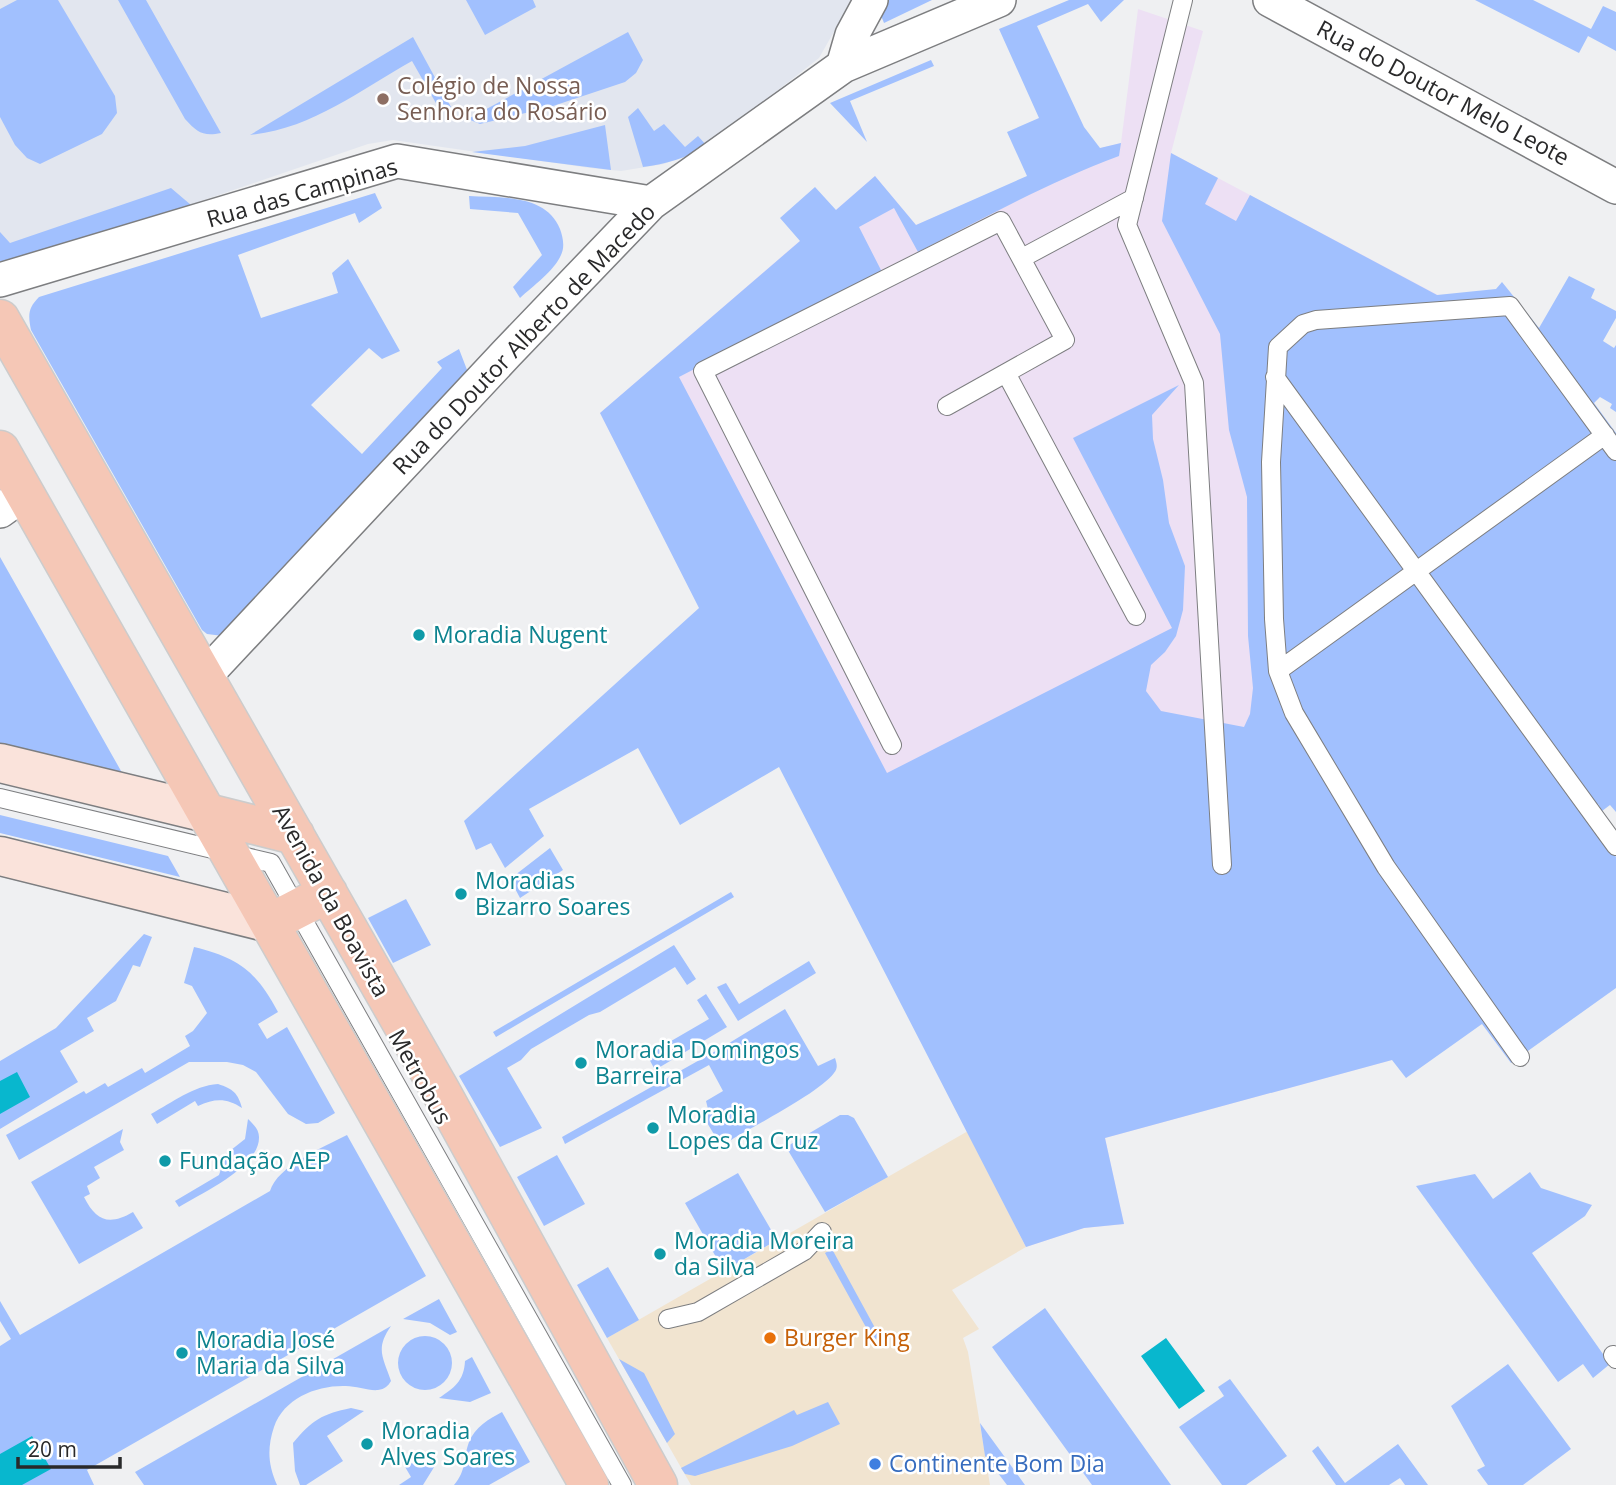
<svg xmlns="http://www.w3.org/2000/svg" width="1616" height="1485" font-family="'Open Sans',sans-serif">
<rect width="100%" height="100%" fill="#eff0f2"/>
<path fill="#f1e4d0" d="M968,1131l58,116 -74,43 27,39 -16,9 5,14 22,133h-299l-84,-147z"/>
<path fill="#ede0f4" d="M1138,9l65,22 -32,122 267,142 -46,765 -287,78 19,86 -40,4 -58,19 -426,-834 275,-237 41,49 166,-72 39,-10z"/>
<path fill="#e2e6ef" d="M0,0h852l-33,58 -112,88 -43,18 -43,7 -31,-3 -197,-28 -25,4 -351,120 -17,-3z"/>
<path fill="#a1c0fe" d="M17,0h41l57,96 2,17 -15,21 -62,30 -13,-6 -12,-13 -15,-28v-108z
M118,0h28l75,133c-18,4 -24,-1 -36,-14z
M466,0h67l3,7 -51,28z
M888,0h44l-48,23 -4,-10z
M1069,0h55l-23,22 -13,-18 -51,22 47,101 16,21 21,-5 -2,13c-70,26 -135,62 -201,96l-24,-44 -35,19 23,45 -203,105 208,396 285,-145 -99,-190 106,-53 -27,30 1,24 10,41 6,43 16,43 -2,44 -7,26 -11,16 -14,13 -5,26 15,20 83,16 6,-13 3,-26 -5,-52 -1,-139 -18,-67 -9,-96 -58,-113 9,-68 47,25 -13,26 31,17 14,-26 187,100 59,-6 6,-7 37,46 30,-52 26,13 -4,9 25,13v7l-13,23 11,7 2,-3v67l-6,-4 2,-4 -12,-7 -6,6 22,30v379l-6,-7 -8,6 -4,-7 -13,10 31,43v131l-105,75 -29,-39 -76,54 -14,-18 -287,78 19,86 -40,4 -58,19 -247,-480 -99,58 -42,-77 -109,61 15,27 -39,32 -14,-25 -15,7 -12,-29 235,-213 -99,-195 200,-172 -20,-23 35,-31 21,23 39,-34 41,49 111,-49 -20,-44 32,-14 -40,-89z
M1475,0h58l58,29 12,-23 13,6v39l-28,-15 -9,17z
M628,32l15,28 -7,13 -11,9 -75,25 -70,17 -12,-5z
M413,37l38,70 -10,5 -29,-51c-53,30 -101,68 -162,74z
M931,60l3,6 -84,35 17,41 -37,-39z
M638,108l16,23 10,-7 21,23 13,-11 9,10c-21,12 -41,18 -64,21l-15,-50z
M605,125l6,45 -139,-18 53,-6z
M171,188l20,17 -174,59 -17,-3v-29l10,11z
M375,193l7,15 -23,15 -4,-10 -117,42 23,63 77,-25 -6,-20 16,-14 52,92 -18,8 -13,-11 -58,57 51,49 80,-86 -5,-6 22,-13 10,26 -246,261 -16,-2 -5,-4 -171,-300c-3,-15 -3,-22 8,-33z
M469,196c31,2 77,-2 91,33 3,8 5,18 1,26 -7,16 -28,31 -41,43l-7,-11 29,-32 -24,-42 -48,-4z
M0,557l125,221 -125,-30z
M0,815l168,41 12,21 -180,-44z
M550,848l13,22 -43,28 -10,-19z
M731,892l3,5 -238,140 -3,-5z
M406,899l25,46 -38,18 -25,-45z
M144,934l8,3 -12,30 -7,-2 -17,36 -29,17 7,13 -34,20 18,31 -78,47v-68l56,-33z
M674,945l22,34 -9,6 -12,-18 -75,45 -11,3 -58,34 -10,11 -14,8 35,60 -42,19 -41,-71z
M194,947c45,11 62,24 84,65l-20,12 9,15 20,-12 48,86 -17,10 -12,1 -18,-10 -32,-42 -13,-7 -16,-3h-38l-170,98 -13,-25 78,-44 2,3 19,-11 3,4 34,-19 3,5 45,-27 -5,-10 8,-5 14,-18 -15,-27 -8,-3z
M809,961l7,12 -78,48 -21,-34 9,-4 13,21z
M706,994l21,33 -72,43 -8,-15 62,-36 -12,-19z
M785,1009l33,57 17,-8c2,6 3,10 -1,15 -15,20 -79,52 -103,67l-4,-5 -9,6 -15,-25 5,-7 -2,-8 17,-10 -14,-26 -144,79 -3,-7 159,-89z
M218,1084c15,5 20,9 24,24 -15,-10 -27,-10 -44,-2l-3,-5 -38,23 -6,-10c22,-12 42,-28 67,-30z
M840,1115h8l6,3 34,59 -63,35 -39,-65z
M248,1119c5,5 11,10 11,18 1,30 -58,56 -80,70l-4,-6 44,-26 7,-21 19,-15z
M123,1129l-3,13 4,8 -30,17 6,11 -13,8 3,8 -6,3c12,24 25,29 49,15l10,16 -64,36 -48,-82z
M347,1135l79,141 -339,194 7,15h-94v-139l11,-7 -11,-18v-20l20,34 250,-144c7,-25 54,-44 77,-56z
M557,1155l28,49 -41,22 -27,-49z
M1530,1172l11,16 51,17 -7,11 -53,37 78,111 -17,14 -10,-14 -25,18 -142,-196 59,-12 18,25z
M738,1173l39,67 -53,31 -39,-68z
M832,1249l48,88 -7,3 -48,-87z
M608,1267l31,53 -32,18 -30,-53z
M439,1299l18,33 -7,3 -20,-12 -27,-4z
M1045,1308l126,177h-79l-100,-138z
M391,1326c-16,23 -8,31 0,55 -3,5 -6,8 -13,9 -9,1 -22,-4 -32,-4 -29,-1 -62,12 -72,41 -7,21 -6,38 3,58h-133l-9,-13z
M398 1363a27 27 0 1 1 54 0a27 27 0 1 1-54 0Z
M472,1357l19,36 -21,9 -31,-4c15,-10 25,-17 26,-37z
M619,1359l25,14 31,61 -8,9z
M1508,1364l63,85 -48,36h-35l-11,-15 8,-4 -34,-60z
M1230,1379l57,77 -41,29h-24l-43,-58 45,-31 -6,-9z
M828,1402l12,22 -48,22 -97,30 -10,-2 -4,-6 113,-58 3,5z
M351,1408l13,3 -37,25 16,25 -37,24h-6l-5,-14 -2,-28c19,-23 29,-29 58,-35z
M502,1412l28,50 -41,23h-35c13,-15 9,-27 15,-43 6,-15 20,-23 33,-30z
M980,1423l45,62h-18l-22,-29z
M1398,1444l30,41h-23l-5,-7 -11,7h-53l-24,-34 6,-5 27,37z
M435,1451l1,13 -13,21h-24l12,-8 -10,-17 3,-2c12,11 26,8 31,-7z"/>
<path fill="#08b7ce" d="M17,1072l13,25 -30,17v-33z
M1166,1338l39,53 -26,18 -38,-53z
M32,1436l19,33 -29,16h-22v-31z"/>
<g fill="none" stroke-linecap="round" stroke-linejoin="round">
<g stroke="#7d7e80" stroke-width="20">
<path id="lane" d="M1183,0l-56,225 67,158 28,482
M1022,258l112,-60
M1006,373l130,243
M1275,377l341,469
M1278,671l327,-236
M892,745l-189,-374 298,-150 64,119 -118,66
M0,798l271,65 351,622
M1520,1057l-134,-190 -92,-154 -16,-42 -4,-52 -3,-157 7,-115 25,-23 13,-4 194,-14 106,145
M668,1319l30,-7 106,-61 18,-19
M1613,1355l3,4"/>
</g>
<g stroke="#7d7e80" stroke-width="36">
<path id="street" d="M1270,0l346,187
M843,66l9,-31 19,-35
M0,280l397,-119 254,42
M0,511l25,-18
M204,677l302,-323 145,-151 192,-137 156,-66"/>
</g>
<g stroke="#7d7e80" stroke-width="41">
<path id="secondary" d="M0,763l207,50
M0,856l270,67"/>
</g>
<g stroke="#ccc" stroke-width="41">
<path id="primary" d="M0,319l440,771 218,395
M0,450l589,1035
M207,813l88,22
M270,923l58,-30"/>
</g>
<use href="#lane" stroke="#fff" stroke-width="18"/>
<use href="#street" stroke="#fff" stroke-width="33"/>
<use href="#secondary" stroke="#fae3db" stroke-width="38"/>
<use href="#primary" stroke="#f5c7b6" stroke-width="38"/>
</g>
<circle fill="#8d6e63" stroke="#fff" stroke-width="2.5" cx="383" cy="99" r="7"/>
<g fill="#0f9aa8" stroke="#fff" stroke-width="2.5">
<circle cx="419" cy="635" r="7"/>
<circle cx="461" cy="894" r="7"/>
<circle cx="581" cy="1063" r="7"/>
<circle cx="653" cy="1128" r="7"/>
<circle cx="165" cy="1161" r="7"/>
<circle cx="660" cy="1254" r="7"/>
<circle cx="182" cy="1353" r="7"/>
<circle cx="367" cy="1444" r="7"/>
</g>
<circle fill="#e8710a" stroke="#fff" stroke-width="2.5" cx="770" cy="1338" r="7"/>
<circle fill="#3f7fe0" stroke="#fff" stroke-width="2.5" cx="875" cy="1464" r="7"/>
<g text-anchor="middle" stroke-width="5" stroke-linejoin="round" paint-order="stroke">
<g font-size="23" fill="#785e54" stroke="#fff" text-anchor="start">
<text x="397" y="94">Colégio de Nossa<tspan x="397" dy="26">Senhora do Rosário</tspan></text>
</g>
<g font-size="23" fill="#29292a" stroke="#fff">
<text transform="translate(1443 93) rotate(28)" y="8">Rua do Doutor Melo Leote</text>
<text transform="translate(302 193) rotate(-16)" y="8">Rua das Campinas</text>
<text transform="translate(524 339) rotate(-46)" y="8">Rua do Doutor Alberto de Macedo</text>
<text transform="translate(331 901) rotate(61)" y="8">Avenida da Boavista</text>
<text transform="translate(420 1077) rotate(61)" y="8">Metrobus</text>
</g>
<g font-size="23" fill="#0d838f" stroke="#fff" text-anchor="start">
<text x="433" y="643">Moradia Nugent</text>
<text x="475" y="889">Moradias<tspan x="475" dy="26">Bizarro Soares</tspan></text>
<text x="595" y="1058">Moradia Domingos<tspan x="595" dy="26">Barreira</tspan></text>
<text x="667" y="1123">Moradia<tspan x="667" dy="26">Lopes da Cruz</tspan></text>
<text x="179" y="1169">Fundação AEP</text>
<text x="674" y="1249">Moradia Moreira<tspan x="674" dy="26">da Silva</tspan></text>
<text x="196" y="1348">Moradia José<tspan x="196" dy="26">Maria da Silva</tspan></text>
<text x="381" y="1439">Moradia<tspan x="381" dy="26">Alves Soares</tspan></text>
</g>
<g font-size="23" fill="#c56008" stroke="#fff" text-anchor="start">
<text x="784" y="1346">Burger King</text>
</g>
<g font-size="23" fill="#366cbe" stroke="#fff" text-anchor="start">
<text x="889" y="1472">Continente Bom Dia</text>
</g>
</g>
<path d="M18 1457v10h102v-10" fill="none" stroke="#29292a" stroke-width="3.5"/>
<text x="28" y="1457" font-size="21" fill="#29292a" stroke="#ffffff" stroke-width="5" paint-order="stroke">20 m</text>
</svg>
